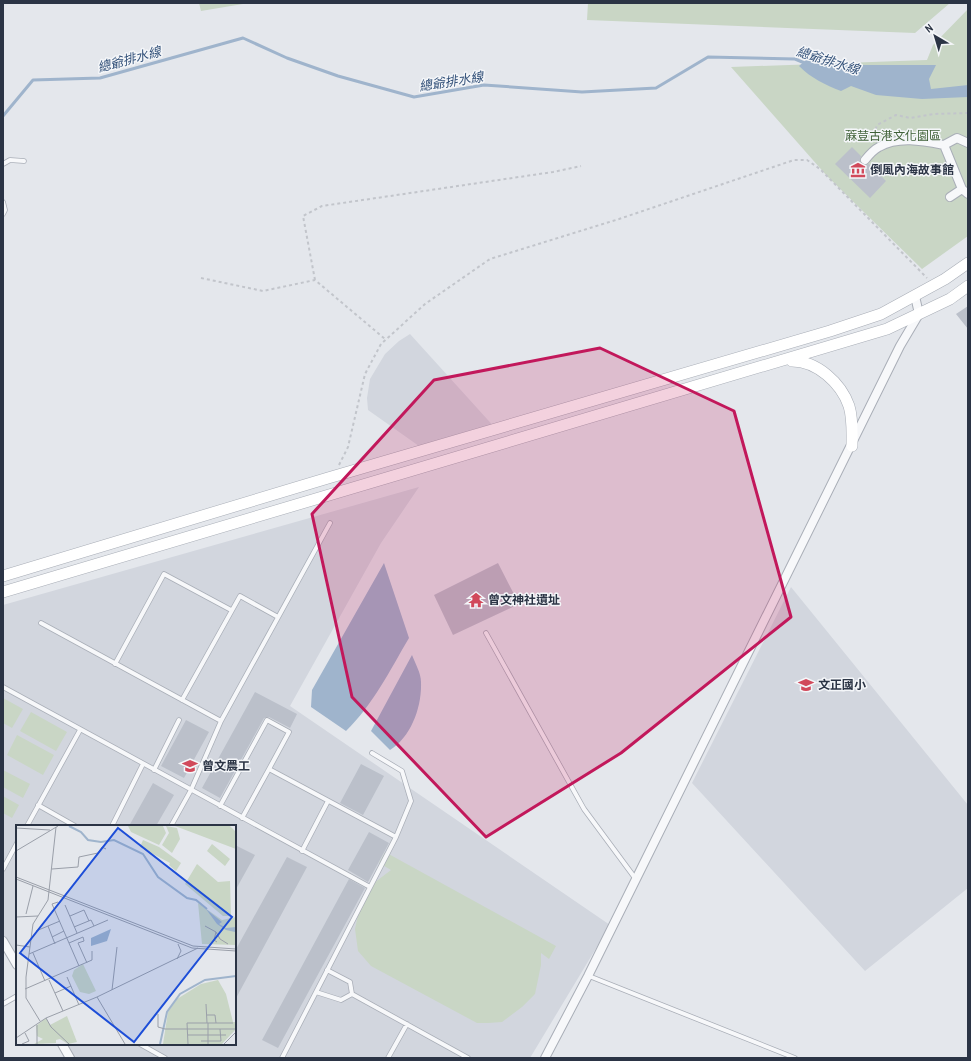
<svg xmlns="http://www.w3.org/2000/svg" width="971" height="1061" font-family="'Archivo Narrow','Noto Sans TC',sans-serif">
<rect width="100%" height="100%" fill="#e4e7ec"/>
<path fill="#d2d6de" d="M410,334l87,96 -71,21 -58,-41 -1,-12 3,-19 15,-25 14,-13z
M419,487l-38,56 -91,163 320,219 -80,133h-458l-8,-14h171v-218h-218v136l-14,-25v-332z
M791,587l177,218v83l-103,83 -173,-188z"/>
<path fill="#c9d6c5" d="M199,3h50l-48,8z
M588,3h362l-35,30 -328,-13z
M968,9v227l-46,33 -95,-93 -96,-109 196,-7 6,-15z
M3,698l20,11 -11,19 -9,-5z
M31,712l36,20 -11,19 -36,-20z
M17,735l37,20 -11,20 -36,-20z
M3,770l27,14 -7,14 -20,-11z
M3,796l16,9 -7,13 -9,-5z
M385,852l171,94 -7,13 -8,-6v12l-6,29 -13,13 -20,15 -14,1h-11l-106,-57 -13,-15 -3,-22 6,-28 13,-18 17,-13 -12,-7z"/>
<path fill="#9fb4cc" d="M806,60l57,5h73l-7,14 2,10 37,-4v12l-46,2 -46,-4 -25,-9 -10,5c-16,-6 -30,-13 -42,-25z
M384,563l25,75c-19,32 -36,67 -63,93l-35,-24 1,-17z
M412,655c3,8 9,18 9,27 1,25 -10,55 -31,68l-19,-19z"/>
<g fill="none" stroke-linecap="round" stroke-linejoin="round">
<path stroke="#9fb4cc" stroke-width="3" d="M3,116l30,-36 67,-2 143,-40 44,20 51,18 76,21 70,-12 98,7 74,-4 52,-31 87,2 12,5"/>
</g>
<path fill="#bbc0ca" d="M852,147l9,9 -1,4 1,4 4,1 4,-1 17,17 -16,17 -35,-34z
M968,306v23l-12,-15z
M498,563l21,41 -66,31 -19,-40z
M255,692l42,22 -7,14 -21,-11 -5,1 -44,80 -18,-10z
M186,720l23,12 -25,46 -23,-12z
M361,764l23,12 -21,39 -23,-12z
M153,783l21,12 -18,31h-27z
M369,832l20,11 -21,39 -20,-12z
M235,845l20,10 -20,36z
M287,857l20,10 -72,133v-49z
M349,879l16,9 -87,160 -16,-8z"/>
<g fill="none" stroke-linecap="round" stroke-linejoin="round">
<g stroke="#a9aeb7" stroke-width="5.5">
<path id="lane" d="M3,164l7,-4 14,1
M3,202l2,8 -2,4
M41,623l180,98
M486,633l98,176 51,69
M115,664l49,-90 67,36
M3,687l367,200
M182,700l58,-104 38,21
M154,770l25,-50
M38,805l37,21
M220,806l47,-86 22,12 -20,37 127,68
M242,818l27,-49
M27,826l53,-96
M112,826l31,-62
M171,826l20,-36 30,-69 109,-198
M302,851l26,-50
M3,869l14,-26
M589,976l206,82
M316,992l25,8 11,-6 -2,-12 -23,-12
M352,994l116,64
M3,1004l14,-8
M140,1044l25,14
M282,1058l114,-221 15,-36 -9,-30 -30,-18
M388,1058l19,-34"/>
</g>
<g stroke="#a9aeb7" stroke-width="10">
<path id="street" d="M944,145l13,-7 11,5
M865,160c4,-5 8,-10 14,-13 19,-11 44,-6 65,-2l18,44 6,5
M950,197l12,-8
M3,941l14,24
M62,1044l8,14
M545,1058l43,-82 312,-630 19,-32 -4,-18"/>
</g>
<g stroke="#a9aeb7" stroke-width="12">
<path id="secondary" d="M792,361c25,0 49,22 57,45 4,13 3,27 3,40
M3,576l325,-98 502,-147 51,-17 64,-35 23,-16
M3,592l884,-263 63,-30 18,-13"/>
</g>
<path stroke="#c2c5cb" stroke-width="2" stroke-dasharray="3 3" stroke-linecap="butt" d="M875,141l-1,-7 3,-9 19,-10 14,3 24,-4 34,-1
M201,278l62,13 52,-11 70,59
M315,280l-12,-64 19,-10 231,-34 28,-6
M339,465l9,-18 17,-73 16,-30 44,-40 65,-45 129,-40 175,-59h13l13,9 107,109"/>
<use href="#lane" stroke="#f7f8fa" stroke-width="4"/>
<use href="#street" stroke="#f7f8fa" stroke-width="8"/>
<use href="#secondary" stroke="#fff" stroke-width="11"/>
</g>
<path fill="#c2185b" fill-opacity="0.2" stroke="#c2185b" stroke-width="3" stroke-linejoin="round" d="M600,348l134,63 57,206 -170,136 -135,84 -134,-140 -40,-183 122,-134z"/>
<defs>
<g id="museum-bare" transform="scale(1.2)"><path d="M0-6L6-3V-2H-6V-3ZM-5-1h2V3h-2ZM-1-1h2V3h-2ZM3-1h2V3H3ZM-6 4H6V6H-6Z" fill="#d1495b" stroke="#f4f6f9" stroke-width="2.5" paint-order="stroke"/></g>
<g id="temple-bare" transform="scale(1.2)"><path d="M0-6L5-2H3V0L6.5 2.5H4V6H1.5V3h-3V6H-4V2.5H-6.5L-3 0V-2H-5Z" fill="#d1495b" stroke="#f4f6f9" stroke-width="2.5" paint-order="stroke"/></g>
<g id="school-bare" transform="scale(1.2)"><path d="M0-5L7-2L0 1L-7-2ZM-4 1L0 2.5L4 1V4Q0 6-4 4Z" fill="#d1495b" stroke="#f4f6f9" stroke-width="2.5" paint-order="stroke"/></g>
<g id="university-bare" transform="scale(1.2)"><path d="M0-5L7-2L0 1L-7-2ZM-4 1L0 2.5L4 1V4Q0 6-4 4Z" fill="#d1495b" stroke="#f4f6f9" stroke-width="2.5" paint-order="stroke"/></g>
</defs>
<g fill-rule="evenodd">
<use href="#museum-bare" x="858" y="170"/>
<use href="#temple-bare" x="476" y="600"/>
<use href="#school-bare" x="806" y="685"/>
<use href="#university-bare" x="190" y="766"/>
</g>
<g text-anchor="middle" stroke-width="3" stroke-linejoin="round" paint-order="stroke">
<g font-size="12" fill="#3f6138" stroke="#f4f6f9">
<text x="893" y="140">蔴荳古港文化園區</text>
</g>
<g font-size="12" font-weight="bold" fill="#2b3445" stroke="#f4f6f9" text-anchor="start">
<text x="870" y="174">倒風內海故事館</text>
<text x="488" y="604">曾文神社遺址</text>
<text x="818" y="689">文正國小</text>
<text x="202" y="770">曾文農工</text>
</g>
<g font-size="13" font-style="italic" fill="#34527a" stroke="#f4f6f9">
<text transform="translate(129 59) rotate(-15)" y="5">總爺排水線</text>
<text transform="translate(828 60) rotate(17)" y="5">總爺排水線</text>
<text transform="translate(451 81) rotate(-9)" y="5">總爺排水線</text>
</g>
</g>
<g transform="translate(16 825)">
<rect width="220" height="220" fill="#e4e7ec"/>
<path d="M112,1h35l3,7 -7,12 -28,-13zM150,1l11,2 3,11 -8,14 -10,-8 7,-12zM159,1h55l6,6v17zM127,15l16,7 22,16 -5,8 -7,-6 1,-2 -30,-16zM196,19l18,15 -5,7 -18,-15zM181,39l21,18 12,-1 1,35h-8l-38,-32zM182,78l24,17 14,-3v28l-34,-1zM67,139l13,27 -7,3 -9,-2 -8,-16 2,-6zM202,155l8,14 7,28h3v7l-14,15h-59l5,-32 9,-13 24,-15zM51,191l10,26 -9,2 -8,-5 -4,1v3l-22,1 9,-5 -6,-3 -1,-10 10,-8 4,7z" fill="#c9d6c5"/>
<path d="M190,84l16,13 -3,2 7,4 10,-1 -1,5 -9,-2 -9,-6zM95,104l-4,12 -16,5v-8z" fill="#9fb4cc"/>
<path fill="none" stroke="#9fb4cc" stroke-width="2" d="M53,1l12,6 7,8 13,2 13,-2 29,14 15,23 29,21 9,2 11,9M144,219l7,-32 13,-18 25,-14 31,-4"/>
<path fill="none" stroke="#9a9fa9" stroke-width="1" d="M0,3l34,2M0,26l42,-25M36,44l26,-2 1,-10 19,-4 4,-6 4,2M0,52l177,69 43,3M0,54l176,69 44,3M42,77l-6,2 27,62M49,80l12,28M10,89l7,-28M54,91l14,-6 5,11M0,92l22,-1M32,101l7,18M189,101l11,6 -2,8 3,2M58,102l17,-7 3,6M20,106l24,-10M200,107l4,7 8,5M36,112l12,-6M53,118l14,-6 1,4 -6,2 9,20M0,120l14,2M17,128l12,28M13,129l79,-34M161,134l4,-8 -3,-7M51,152l12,28M33,155l14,31M9,164l67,-29v-9M96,165l5,-43M39,168l16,-7M81,172l28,47M190,179l1,19M142,189v13l7,2h71M191,190h8l1,8M30,193l5,9 18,17M24,196l-14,-23v-21l7,-53 15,-24 8,-73M192,198v21M172,210h38M0,213l30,-20 51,-21 101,-49M185,216h20l-1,-12M6,219l7,-3 -4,-8M21,219v-19M172,219l-1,-21h46M208,219l12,-12"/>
<path fill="#1d4ed8" fill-opacity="0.15" stroke="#1d4ed8" stroke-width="2" d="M102,3l114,89 -98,125 -114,-89z"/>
<rect width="220" height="220" fill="none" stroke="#2b3445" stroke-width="2"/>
</g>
<rect width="971" height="1061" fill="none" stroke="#2b3445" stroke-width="8"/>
<g transform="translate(935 36) rotate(322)" stroke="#f4f6f9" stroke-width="3" paint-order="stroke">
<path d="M0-3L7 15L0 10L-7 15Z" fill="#2b3445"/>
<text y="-6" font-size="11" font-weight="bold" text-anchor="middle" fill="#2b3445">N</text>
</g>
</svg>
